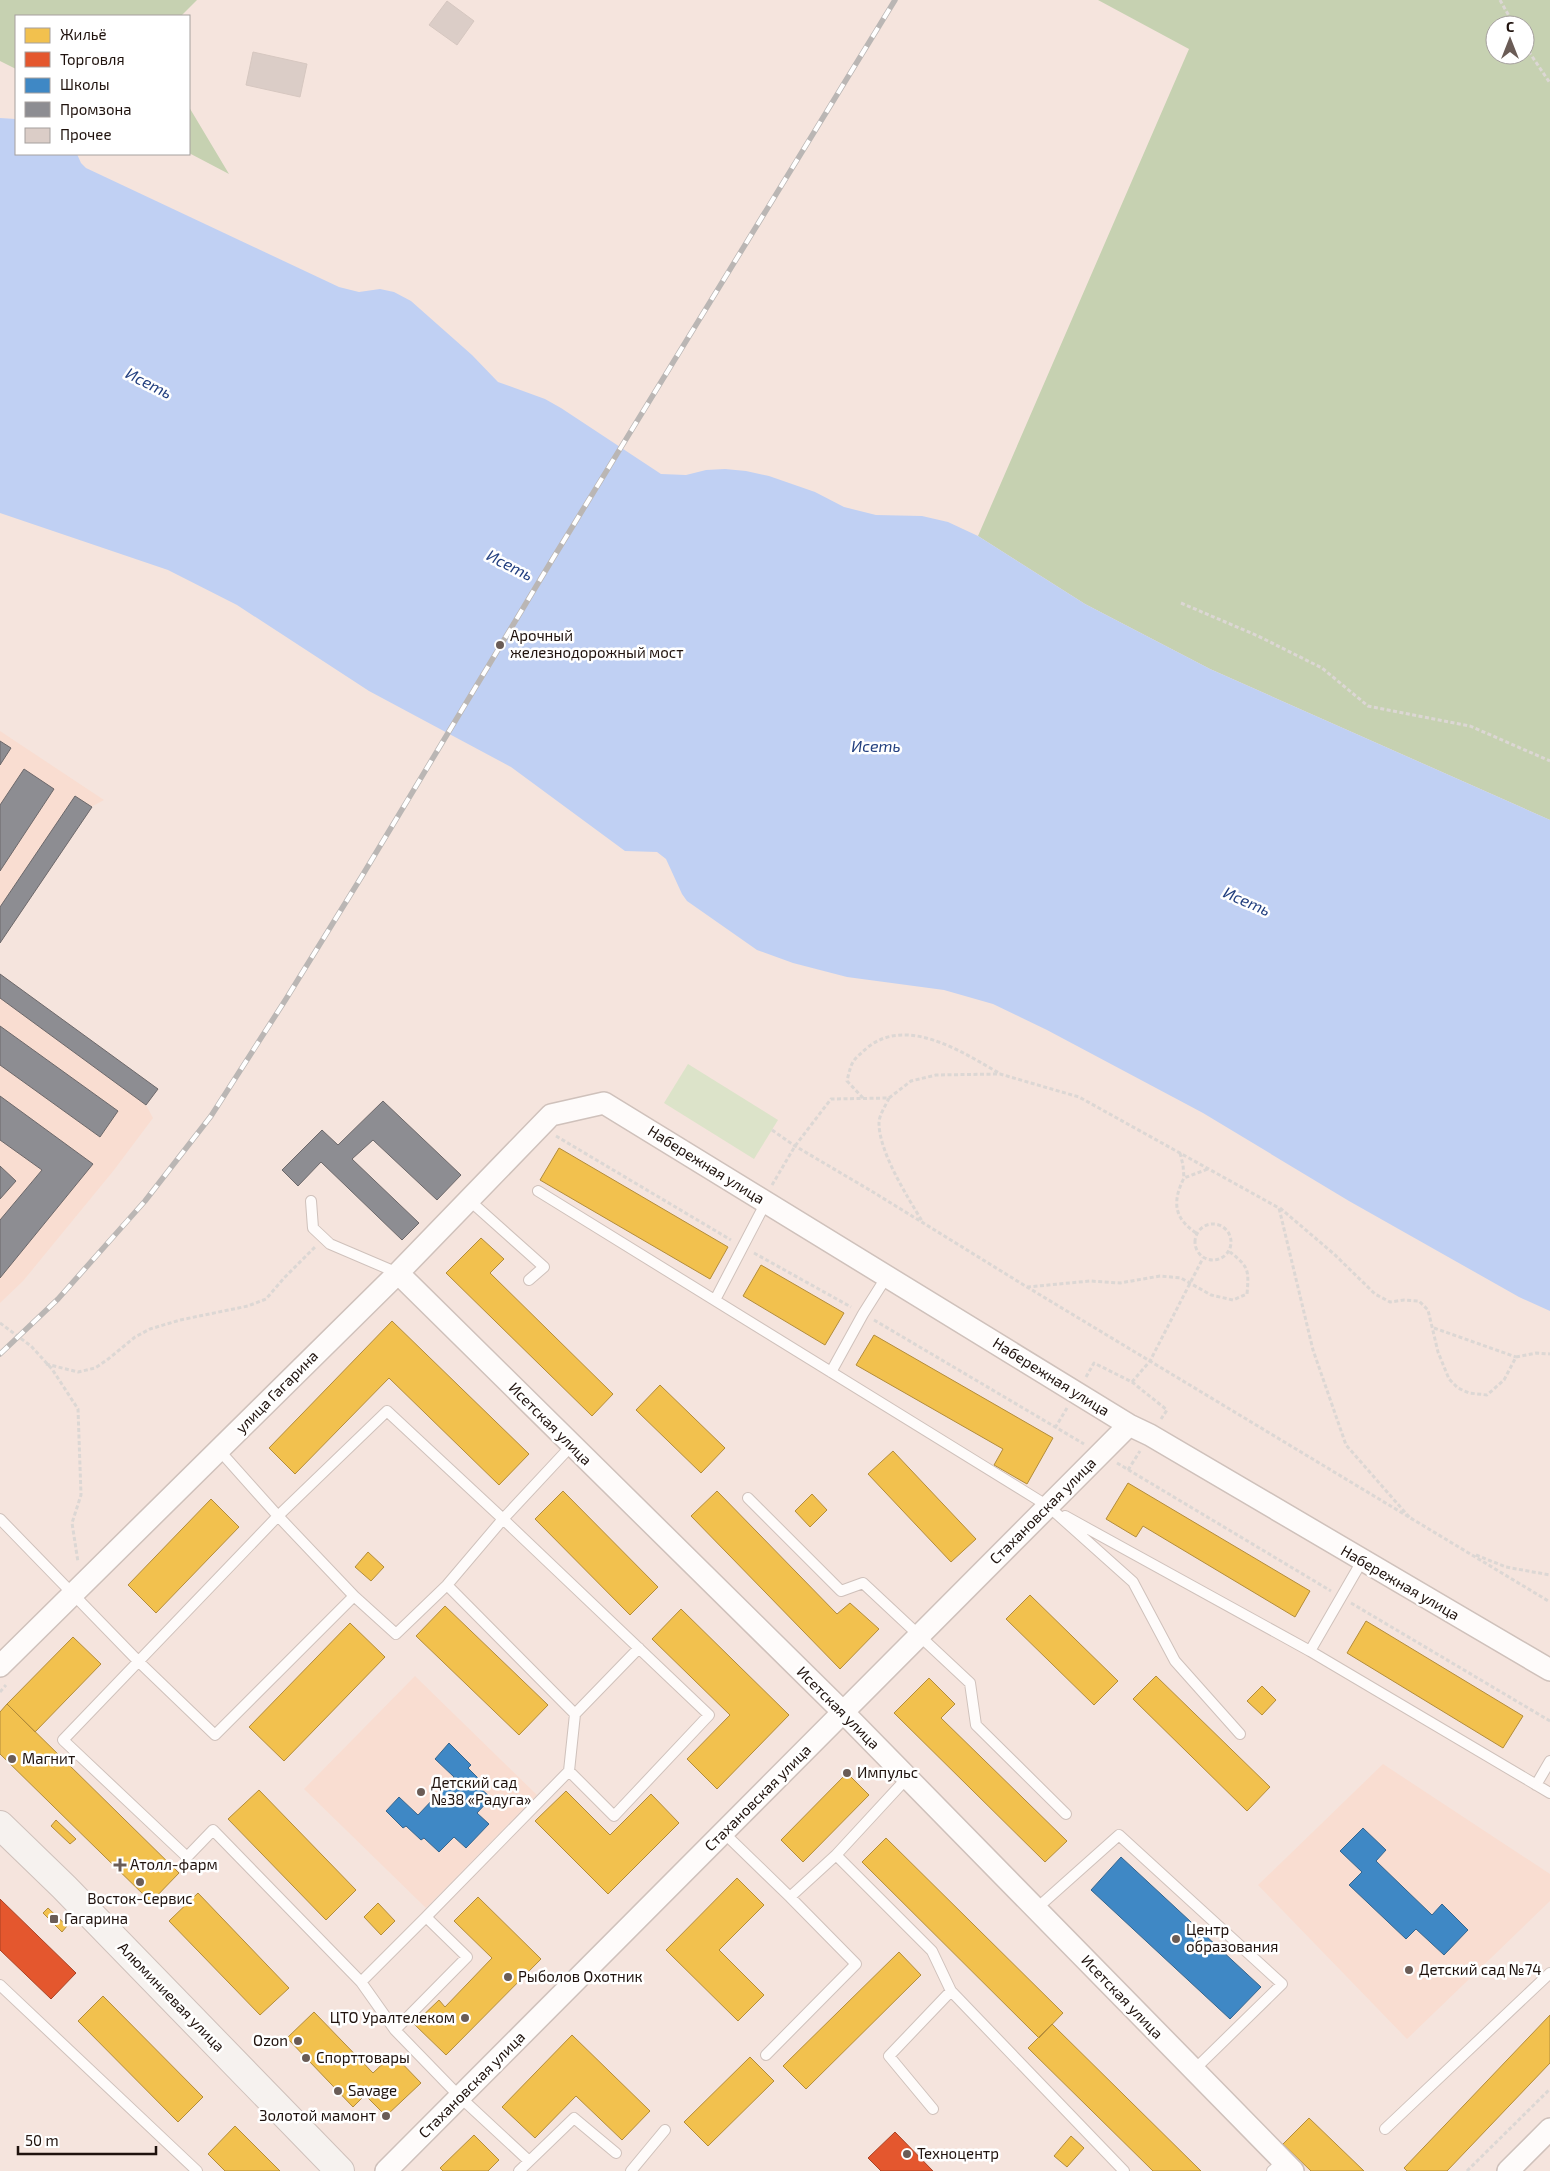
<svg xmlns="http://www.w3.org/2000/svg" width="1550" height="2171" font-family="'Exo 2',sans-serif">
<rect width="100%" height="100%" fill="#f5e4dd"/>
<path fill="#f9ddd1" d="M0,731l104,69 -13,7 -91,136z
M0,974l158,115 -12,16 7,13 -39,52 -91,111 -23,22z
M415,1676l122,119 -111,113 -122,-119z
M1383,1764l167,110v27l-143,138 -149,-154z"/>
<path fill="#dce3c9" d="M688,1064l90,56 -24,39 -90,-56z"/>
<path fill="#c6d1b1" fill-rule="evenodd" d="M0,0h197l-16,16h-165v53l-16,-8z
M1098,0h452v820l-340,-151 -125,-65 -107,-68 211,-487zM1495,25h30v30h-30z
M189,107l40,67 -40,-21z"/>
<path fill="#c0d0f3" d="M0,118l16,1v35h61l4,9 5,5 253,119 20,5 21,-3 14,3 17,9 61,54 26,27 47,17 16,9 100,66 25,1 20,-5 19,-1 21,2 23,5 46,16 29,15 32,8 46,1 26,6 30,14 107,68 125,65 340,151v491l-31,-14 -170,-96 -146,-88 -156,-83 -54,-26 -49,-14 -97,-13 -54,-14 -36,-13 -70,-49 -5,-7 -16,-35 -9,-7 -32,-1 -114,-84 -142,-76 -132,-86 -69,-35 -168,-57z"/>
<path fill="#f2c14e" stroke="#b38c3a" d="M559,1148l169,99 -18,32 -170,-99z
M481,1238l23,21 -14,14 123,121 -21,22 -146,-143z
M761,1265l83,48 -19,32 -82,-49z
M392,1321l137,133 -30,31 -110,-107 -94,96 -26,-26z
M874,1335l179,103 -26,46 -33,-19 9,-16 -147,-84z
M660,1385l65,63 -24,25 -65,-63z
M893,1451l83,88 -25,23 -83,-88z
M1128,1483l182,108 -15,26 -152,-91 -7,11 -30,-18z
M563,1491l95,96 -28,28 -95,-96z
M717,1491l120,123 13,-11 29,26 -39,40 -149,-153z
M812,1494l15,16 -17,17 -15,-16z
M211,1499l28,28 -83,86 -28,-28z
M368,1552l16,15 -13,14 -16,-14z
M1030,1595l88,86 -24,24 -88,-86z
M445,1606l103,99 -29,30 -103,-99z
M681,1609l108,106 -72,74 -30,-30 43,-44 -78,-76z
M1366,1621l157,95 -20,32 -156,-95z
M350,1623l35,34 -101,104 -35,-34z
M73,1637l28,27 -66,68 -28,-28z
M1156,1676l114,111 -23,24 -114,-112z
M929,1678l26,26 -14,14 126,123 -22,21 -151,-149z
M1262,1686l14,14 -14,15 -15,-14z
M7,1704l172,169 -28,29 -151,-148v-42z
M847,1773l22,22 -66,67 -22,-22z
M259,1790l97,100 -30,30 -98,-101z
M566,1791l44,44 41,-41 28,29 -71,71 -73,-73z
M56,1820l20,19 -6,5 -19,-18z
M886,1838l177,175 -24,25 -177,-176z
M737,1878l27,27 -45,45 45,45 -26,26 -72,-71z
M198,1893l91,95 -29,27 -91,-94z
M478,1897l63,62 -95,96 -32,-31 25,-24 6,7 47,-49 -38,-37z
M378,1903l17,18 -14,14 -17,-18z
M48,1908l19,18 -5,6 -19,-19z
M899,1952l22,23 -115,114 -23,-23z
M103,1996l100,101 -25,25 -100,-101z
M314,2012l59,61 20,-19 28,29 -35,33 -21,-21 -12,12 -66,-69z
M1550,2015v48l-103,108h-40l-3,-3z
M1052,2024l149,147h-48l-125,-123z
M572,2035l78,76 -28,29 -46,-44 -41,42 -33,-31z
M750,2057l24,24 -66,65 -24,-24z
M1309,2118l55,53h-53l-28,-27z
M235,2126l45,45h-55l-17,-17z
M474,2135l25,25 -11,11h-45l-3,-3z
M1071,2136l13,12 -17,19 -13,-11z"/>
<path fill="#e4572e" stroke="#a94224" d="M0,1899l76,74 -25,26 -51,-49z
M895,2132l38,39h-52l-13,-13z"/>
<path fill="#3f88c5" stroke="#35658e" d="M449,1743l22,22 -3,3 13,13 -4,4 14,13 -14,15 12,11 -23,24 -12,-11 -15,15 -15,-14 -3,2 -15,-14 -3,2 -17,-17 13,-14 19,18 36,-38 -19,-18z
M1363,1828l23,22 -10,11 56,54 10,-11 26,26 -24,25 -28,-26 -10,10 -57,-54 13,-13 -22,-21z
M1121,1857l140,130 -31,32 -139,-129z"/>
<path fill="#8d8d92" stroke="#6c686a" d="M0,741l11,7 -11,17z
M24,769l30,20 -54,82v-66z
M75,796l17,11 -92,136v-36z
M0,974l158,115 -12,16 -146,-107z
M0,1026l118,85 -18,26 -100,-72z
M0,1096l93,68 -93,114v-58l42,-50 -42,-30z
M383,1101l78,74 -24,25 -64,-60 -21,19 67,64 -17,17 -81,-78 -23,24 -16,-16 40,-40 16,15z
M0,1166l16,15 -16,18z"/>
<path fill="#dbcdc7" stroke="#d6c7c0" d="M447,1l27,20 -17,24 -28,-20z
M253,52l54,12 -7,33 -54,-12z"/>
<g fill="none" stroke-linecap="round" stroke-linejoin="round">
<g stroke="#cfc1bb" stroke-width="12">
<path id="service" d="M538,1191l510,315 85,76 42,79 65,73
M469,1200l75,67 -15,13
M311,1201l2,27 17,16 68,29
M715,1300l51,-98
M831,1372l32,-58 24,-38
M219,1450l59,66 76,80
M748,1498l93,93 22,-8 107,100 6,42 90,89
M1065,1516l245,135
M0,1519l139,143 76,73 139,-139 42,38 51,-49 56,-66 -116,-108 -109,105 -215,224 124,117 26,-27 148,152 65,-65 41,40 -72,73 65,67 69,64
M1362,1561l-52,90 240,142
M447,1585l128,129 64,-66
M569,1771l6,-57
M1536,1785l14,-24
M723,1832l67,65 46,-42 96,96 19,40 173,180
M836,1855l71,-77
M1036,1909l83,-74 163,149 -88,86
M426,1917l143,-146 45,45 95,-101 -206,-196 69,-74
M361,1982l34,48
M0,1985l197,186
M766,2055l90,-91 -66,-67
M933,2109l-44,-53 62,-65
M1385,2129l165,-156
M519,2171l55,-53 42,35
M631,2171l34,-41
M1272,2171l11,-10"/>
</g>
<g stroke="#cfc1bb" stroke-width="24">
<path id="minor" d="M398,1273l446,440 449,458
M0,1666l398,-393 153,-158 53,-12 525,322 21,10 400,235
M386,2171l743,-746
M1508,2171l42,-42"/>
</g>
<g stroke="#cfc1bb" stroke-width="30">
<path id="secondary" d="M0,1825l64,62 276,284"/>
</g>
<path stroke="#dcd7d4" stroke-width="3" stroke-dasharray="4 2.5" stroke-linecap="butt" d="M1500,0l14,25
M1525,46l25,37
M1181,603l77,33 64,32 46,38 102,20 80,35
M863,1098l-16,-17c5,-21 5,-20 21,-34 40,-31 94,5 131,26
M889,1098c-3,7 -10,17 -10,25 0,29 28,73 43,98
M772,1130l23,16 78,46 154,95 523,315
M556,1136l175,104
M1180,1153l3,12 1,13
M772,1185l23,-39 36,-47 58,-1 22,-17 25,-6 64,-1 79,23 200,111 34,142 33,95 64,73
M1280,1208l54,46 41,40 15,8 14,-2 15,1 9,9 10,42 11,27 9,9 11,5 18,2 17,-15 12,-23 20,-4 14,1
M1195 1242a18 18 0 1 1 36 0a18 18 0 1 1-36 0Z
M1196,1233c-22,-15 -24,-31 -12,-55l24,-9
M754,1253l97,54
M1027,1287l63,-6 30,2 40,-7 21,2 30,17 22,5 14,-6c2,-24 2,-27 -17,-42
M874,1320l210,124
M0,1323l31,23 21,23 26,40 3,86 -9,28 6,39
M1434,1328l82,29
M46,1364l32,8 17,-4 12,-8 28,-23 15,-8 30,-9 68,-14 18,-7 18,-21 31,-31
M1086,1377l8,-14 38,19 35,28 -6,9
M1132,1382l18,-21 53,-103
M1055,1428l12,-20
M1117,1463l214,128
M1128,1470l12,-19
M1476,1555l30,12 44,8
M1351,1603l199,118
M0,1692l6,-7
M1467,2171l83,-82"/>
<use href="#service" stroke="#fefbfa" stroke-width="10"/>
<use href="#minor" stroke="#fefbfa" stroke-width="21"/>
<use href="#secondary" stroke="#f6f2ef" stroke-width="28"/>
<g stroke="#bab6b4" stroke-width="5.5">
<path id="rail" d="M0,1354l58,-55 87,-98 66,-85 75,-117 76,-123 190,-316 343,-560"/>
</g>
<use href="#rail" stroke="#fff" stroke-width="4" stroke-dasharray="11" stroke-linecap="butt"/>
</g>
<g fill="#6a5c56" stroke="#fff" stroke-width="2">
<circle cx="500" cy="645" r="5"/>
<circle cx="12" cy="1759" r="5"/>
<circle cx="847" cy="1773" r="5"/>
<circle cx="421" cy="1792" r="5"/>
<path d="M117.5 1857.5h5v5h5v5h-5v5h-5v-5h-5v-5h5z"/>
<circle cx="140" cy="1882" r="5"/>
<rect x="49" y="1914" width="10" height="10" rx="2.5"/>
<circle cx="1176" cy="1939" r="5"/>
<circle cx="1409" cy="1970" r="5"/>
<circle cx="508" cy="1977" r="5"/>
<circle cx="465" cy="2018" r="5"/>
<circle cx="298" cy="2041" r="5"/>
<circle cx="306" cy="2058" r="5"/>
<circle cx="338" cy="2091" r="5"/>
<circle cx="386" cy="2116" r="5"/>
<circle cx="907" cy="2154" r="5"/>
</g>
<g text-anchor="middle" stroke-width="5" stroke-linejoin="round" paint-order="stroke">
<g font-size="15" fill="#1f120d" stroke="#fff" text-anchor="start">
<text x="510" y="641">Арочный<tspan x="510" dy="17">железнодорожный мост</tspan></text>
<text x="22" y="1764">Магнит</text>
<text x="857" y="1778">Импульс</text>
<text x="431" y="1788">Детский сад<tspan x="431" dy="17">№38 «Радуга»</tspan></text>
<text x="130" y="1870">Атолл-фарм</text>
<text x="140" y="1904" text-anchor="middle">Восток-Сервис</text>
<text x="64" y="1924">Гагарина</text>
<text x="1186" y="1935">Центр<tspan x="1186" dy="17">образования</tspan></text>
<text x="1419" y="1975">Детский сад №74</text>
<text x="518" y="1982">Рыболов Охотник</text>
<text x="455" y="2023" text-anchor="end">ЦТО Уралтелеком</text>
<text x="288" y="2046" text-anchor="end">Ozon</text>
<text x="316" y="2063">Спорттовары</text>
<text x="348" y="2096">Savage</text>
<text x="376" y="2121" text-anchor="end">Золотой мамонт</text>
<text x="917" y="2159">Техноцентр</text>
</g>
<g font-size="15" fill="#1f120d" stroke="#fff">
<text transform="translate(706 1165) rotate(32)" y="5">Набережная улица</text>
<text transform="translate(1051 1377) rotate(32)" y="5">Набережная улица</text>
<text transform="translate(277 1392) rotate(-45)" y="5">улица Гагарина</text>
<text transform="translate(550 1424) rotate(45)" y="5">Исетская улица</text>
<text transform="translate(1043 1511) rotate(-45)" y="5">Стахановская улица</text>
<text transform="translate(1400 1583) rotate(30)" y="5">Набережная улица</text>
<text transform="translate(838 1708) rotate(45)" y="5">Исетская улица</text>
<text transform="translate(758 1798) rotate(-45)" y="5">Стахановская улица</text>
<text transform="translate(171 1997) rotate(46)" y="5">Алюминиевая улица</text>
<text transform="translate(1122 1997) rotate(46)" y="5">Исетская улица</text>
<text transform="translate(472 2085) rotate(-45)" y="5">Стахановская улица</text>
</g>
<g font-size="16" font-style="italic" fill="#223f7f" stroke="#fff">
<text transform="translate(149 383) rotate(27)" y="6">Исеть</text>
<text transform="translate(510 565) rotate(27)" y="6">Исеть</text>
<text x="876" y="752">Исеть</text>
<text transform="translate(1247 901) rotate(24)" y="6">Исеть</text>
</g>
</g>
<rect x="15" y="15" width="175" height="140" fill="#ffffff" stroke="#a5a09e"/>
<rect x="25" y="28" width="25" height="15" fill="#f2c14e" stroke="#a5a09e"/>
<text x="60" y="40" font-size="15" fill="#1f120d">Жильё</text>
<rect x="25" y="52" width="25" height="15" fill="#e4572e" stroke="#a5a09e"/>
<text x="60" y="65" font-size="15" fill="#1f120d">Торговля</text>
<rect x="25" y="78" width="25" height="15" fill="#3f88c5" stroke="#a5a09e"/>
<text x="60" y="90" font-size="15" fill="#1f120d">Школы</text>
<rect x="25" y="102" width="25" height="15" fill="#8d8d92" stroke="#a5a09e"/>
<text x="60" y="115" font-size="15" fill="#1f120d">Промзона</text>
<rect x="25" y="128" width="25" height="15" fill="#dbcdc7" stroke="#a5a09e"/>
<text x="60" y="140" font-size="15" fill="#1f120d">Прочее</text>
<g transform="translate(1510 40)"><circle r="24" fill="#ffffff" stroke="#a5a09e"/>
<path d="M0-4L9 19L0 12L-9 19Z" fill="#6a5c56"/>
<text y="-8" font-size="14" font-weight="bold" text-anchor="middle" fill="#1f120d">С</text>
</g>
<path d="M18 2146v8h138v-8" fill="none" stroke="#1f120d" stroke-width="2.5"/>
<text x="25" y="2146" font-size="15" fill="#1f120d" stroke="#ffffff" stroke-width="4" paint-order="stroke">50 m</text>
</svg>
